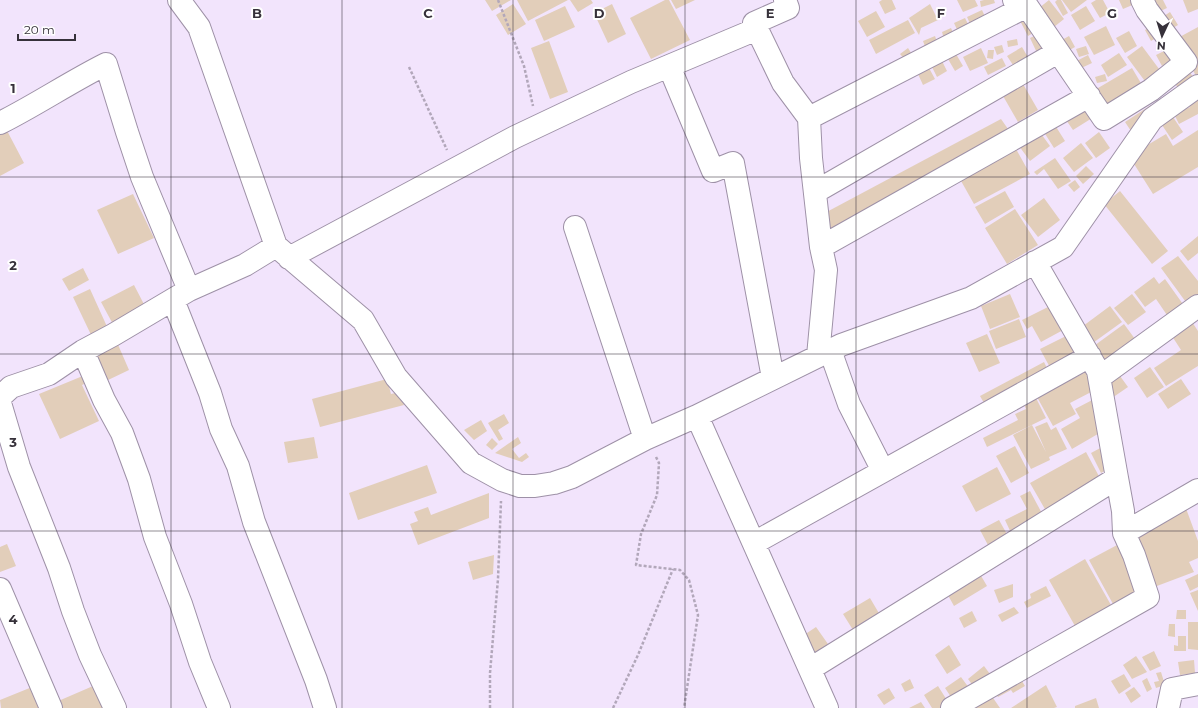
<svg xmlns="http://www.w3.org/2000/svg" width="1198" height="708" font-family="Montserrat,sans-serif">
<rect width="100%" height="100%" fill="#f2e4fc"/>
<path fill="#e2ceba" d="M485,0h26l-19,11z
M517,0h51l-40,21z
M570,0h21l2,3 -15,9z
M665,0h4l21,40 -39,19 -21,-41z
M671,0h24l-19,9z
M882,0h10l4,9 -11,5 -6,-12z
M957,0h18l3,6 -15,6z
M984,0h10l1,3 -14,4 -1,-6z
M1049,0l15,19 -15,12 -15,-19z
M1057,0h4l7,13 -5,3 -8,-14z
M1062,0h25l-16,12z
M1096,0h7l7,13 -10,5 -9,-15z
M1119,0h16l2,3 -14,6z
M1150,0h13l4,8 -13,6z
M1183,0h15v9l-10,4z
M513,4l13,20 -18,11 -12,-20z
M612,4l14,30 -18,9 -14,-30z
M930,4l8,16 -17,8 -2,7 -10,-17z
M565,6l10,21 -31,14 -9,-21z
M1086,6l9,15 -15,9 -9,-15z
M982,10l6,13 -15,7 -6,-13z
M876,11l9,16 -18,10 -9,-16z
M1028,12l10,18 -10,6 -10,-19z
M1170,12l8,13 -12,7 -8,-12z
M965,18l6,12 -11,6 -6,-13z
M908,20l7,13 -39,21 -7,-14z
M1106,26l9,19 -21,10 -10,-18z
M1152,26l6,11 -7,4 -6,-11z
M1198,27v48l-2,1 -20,-37z
M951,28l5,11 -11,4 -3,-11z
M1129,31l8,15 -12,7 -9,-15z
M1042,32l8,17 -12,6 -8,-17z
M935,36l4,12 -12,4 -4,-11z
M1069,36l6,11 -9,5 -6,-11z
M1017,39l1,6 -10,2 -1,-6z
M549,41l19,51 -18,7 -19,-51z
M1002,45l2,7 -7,3 -3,-8z
M1086,46l3,8 -10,3 -3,-8z
M1142,46l23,31 -15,11 -23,-31z
M1022,47l7,12 -14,9 -8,-12z
M908,48l5,8 -7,5 -6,-7z
M981,48l7,15 -18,8 -7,-14z
M988,50h6l-1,9 -6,-1z
M1166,50l5,10 -9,6 -6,-11z
M1119,53l8,12 -19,12 -7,-12z
M956,54l7,12 -8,5 -7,-12z
M1088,55l4,8 -17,8 -4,-7z
M1002,58l4,8 -18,9 -4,-8z
M942,61l5,10 -10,6 -5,-10z
M1185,66l12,16 -15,11 -9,-12z
M929,68l6,11 -12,6 -5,-11z
M1132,68l13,22 -39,22 -13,-21z
M1105,74l2,7 -10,2 -2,-6z
M1019,77l19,33 -20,12 -19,-33z
M1198,91v23l-19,10 -5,-10 16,-7 -5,-10z
M1087,101l10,14 -24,15 -9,-13z
M1151,105l5,8 -25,18 -6,-9z
M1169,111l14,21 -11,8 -14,-21z
M1001,119l12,17 -189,106 -3,-27z
M1053,122l12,19 -11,7 -12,-19z
M3,123l21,40 -24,13v-51z
M1198,130v37l-45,27 -24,-38 37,-22 7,12z
M1039,131l11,15 -20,15 -11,-15z
M1099,132l11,16 -14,10 -11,-15z
M1012,142l18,32 -56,30 -18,-32z
M1081,143l12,15 -19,14 -11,-14z
M1055,158l16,23 -13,8 -14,-20 -7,6 -3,-3z
M1086,166l8,8 -11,10 -7,-8z
M1075,180l5,7 -6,5 -6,-7z
M1005,191l9,16 -29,17 -10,-17z
M1120,191l48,60 -16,13 -48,-60z
M133,194l21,44 -36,16 -21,-44z
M1044,198l16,22 -22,17 -17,-22z
M1015,209l23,36 -31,19 -22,-36z
M1198,236v17l-10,8 -8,-10z
M1178,256l20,25v16l-10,8 -27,-37z
M83,268l6,12 -20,11 -7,-12z
M1154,277l5,7 6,-5 20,28 -16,11 -13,-19 -11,8 -11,-15z
M134,285l14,27 -33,16 -14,-26z
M90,289l19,42 -16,8 -20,-42z
M1010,294l10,23 -30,12 -9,-23z
M1132,294l14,18 -18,13 -14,-17z
M1052,305l13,24 -24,13 -9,-16 -5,3 -5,-9z
M1110,306l12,16 -32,23 -11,-16z
M1019,319l7,18 -30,12 -7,-18z
M1190,319l8,12v35l-32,20 -12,-18 27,-18 -11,-17z
M1124,324l11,15 -33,24 -11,-15z
M987,334l13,29 -21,9 -13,-29z
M1070,334l12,23 -29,16 -13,-24z
M116,340l13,30 -23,11 -13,-30z
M1044,362l7,14 -63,34 -8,-14z
M1150,367l14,20 -17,11 -13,-20z
M1086,372l9,18 -25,13 6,11 -23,12 -16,-29z
M90,373l3,7 -11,5 17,36 -39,18 -21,-45z
M1120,376l8,11 -16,11 -8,-11z
M387,379l4,15 9,-2 4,13 -84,22 -8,-28z
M1181,379l10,15 -23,15 -10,-15z
M1034,394l12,24 -59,29 -4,-9 35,-18 -3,-6 11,-5 -4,-9z
M1098,397l5,34 -31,18 -11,-20 19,-11 -5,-9z
M504,414l5,9 -11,7 5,9 -4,2 -11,-18z
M481,420l6,11 -13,9 -10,-10z
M1047,422l4,8 5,-3 11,22 -18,8 1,3 -19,9 -18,-34 19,-10 14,27 -11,-25z
M314,437l4,21 -30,5 -4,-21z
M518,437l3,6 -9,6 7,9 7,-5 3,4 -7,5 -27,-9z
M492,438l6,6 -6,6 -6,-5z
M1015,446l14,27 -18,10 -15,-27z
M1104,446l10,20 -13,7 -10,-20z
M1086,452l15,28 -55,31 -16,-28z
M427,465l10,28 -79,27 -9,-27z
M997,467l14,27 -35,18 -14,-26z
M1030,491l15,28 -33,16 -7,-15 22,-11 -7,-13z
M489,493v25l-71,27 -8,-21 8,-3 -4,-9 14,-5 3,8z
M1184,503l14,38v17l-9,4 5,10 -45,17 -22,-57z
M999,520l9,16 -19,11 -9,-17z
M7,544l9,22 -16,6v-25z
M1119,544l24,44 -30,16 -24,-44z
M494,555l-1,19 -20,6 -5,-18z
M1085,559l26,46 -36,21 -26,-46z
M977,569l10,17 -33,20 -10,-18z
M1198,574v13l-8,4 -5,-11z
M1013,584v13l-14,6 -5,-13z
M1046,586l5,10 -24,12 -3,-6 7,-4 -1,-4z
M1198,590v21l-8,-18z
M870,598l10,17 -27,15 -10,-16z
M1014,607l5,6 -17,9 -4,-7z
M1177,610h9v9h-10z
M972,611l5,10 -13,7 -5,-10z
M1188,622h10v28l-10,-1z
M1169,624h6v13l-7,-1z
M816,627l12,17 -15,11 -12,-18z
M1178,636h8v15h-12v-6l4,1z
M949,645l12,20 -14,9 -12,-19z
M1154,651l7,15 -11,5 -8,-14z
M1136,656l11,16 -15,7 -9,-14z
M1194,660l1,13 -15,2 -2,-13z
M984,666l9,12 -16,13 -9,-12z
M1161,672l4,13 -9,3 -2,-6 5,-1 -3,-8z
M1017,673l8,13 -12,7 -2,-3 -13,7 -6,-9z
M1124,674l7,12 -12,8 -8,-13z
M961,677l11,15 -17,11 -10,-15z
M1147,678l5,11 -5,3 -5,-11z
M910,679l4,9 -9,4 -4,-8z
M100,683l11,25h-52l-3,-6z
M37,685l2,23h-38l-1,-8z
M1046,685l11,22 -3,1h-43z
M938,686l12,19 -5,3h-13l-8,-13z
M1134,687l7,9 -10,7 -6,-10z
M889,688l6,10 -11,7 -7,-10z
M991,695l9,13h-27z
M1096,698l3,10h-24v-2z
M921,702l4,6h-16z"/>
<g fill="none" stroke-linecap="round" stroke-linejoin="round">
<g stroke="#9e91a7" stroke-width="24">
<path id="minor" d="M179,0l20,27 77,219 87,74 33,57 75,86 31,17 18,6h15l19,-3 18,-6 73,-38 52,-23 144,-71 130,-47 92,-51 89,-128 46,-33
M785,0l3,8 -34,15 29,60 26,35 2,40 10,89 5,23 -8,86
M1014,0l3,7 10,-1 77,113 47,-29 35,-28 -39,-52 -5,-10
M669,66l44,105 20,-8 40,215
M809,118l218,-112
M0,123c36,-18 70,-41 106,-59l21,68 15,45 47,113
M815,192l243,-140
M575,227l70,212
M821,247l268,-151
M289,258l226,-121 116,-55 126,-53
M173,300l37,93 11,36 17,37 16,56 62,158 9,28
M830,350l19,54 34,67
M83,351l21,49 18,33 17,46 16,58 26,67 19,58 19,46
M1100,377l98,-71
M0,397l11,-10 38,-13 34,-23 30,-16 76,-45 56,-25 31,-19
M0,403l19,64 40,101 14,43 17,44 25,53
M697,416l130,292
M1124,533l74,-43
M754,543l336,-187
M0,589l51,119
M810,669l307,-191 -19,-107 -63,-109
M952,708l196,-111 -14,-42 -10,-22 -1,-22 -6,-33
M1168,708l4,-19 26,-5"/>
</g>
<path stroke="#b2a7ba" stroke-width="2.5" stroke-dasharray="3 2" stroke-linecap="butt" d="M498,0l26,66 9,40
M409,67l38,83
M656,457l3,6 -2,32 -16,39 -5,31 44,5 9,10 9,35 -14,93
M490,708v-35l8,-94 3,-78
M613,708l25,-53 35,-86"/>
<use href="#minor" stroke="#fff" stroke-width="22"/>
</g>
<path fill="none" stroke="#36313a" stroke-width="1" stroke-opacity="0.55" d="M171,0v708M342,0v708M513,0v708M685,0v708M856,0v708M1027,0v708M0,177h1198M0,354h1198M0,531h1198"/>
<g font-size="13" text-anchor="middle" font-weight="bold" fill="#36313a" stroke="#fff" stroke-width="4" stroke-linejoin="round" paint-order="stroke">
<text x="257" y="18">B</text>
<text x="428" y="18">C</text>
<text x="599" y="18">D</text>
<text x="770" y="18">E</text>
<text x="941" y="18">F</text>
<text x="1112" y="18">G</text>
<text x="13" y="93">1</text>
<text x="13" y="270">2</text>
<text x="13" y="447">3</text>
<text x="13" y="624">4</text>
</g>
<g transform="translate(1162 36) rotate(184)" stroke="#ffffff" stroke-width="3" paint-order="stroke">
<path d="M0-3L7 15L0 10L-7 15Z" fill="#36313a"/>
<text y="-6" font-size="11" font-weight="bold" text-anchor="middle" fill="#36313a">N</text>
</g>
<path d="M18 34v6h57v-6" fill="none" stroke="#36313a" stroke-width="2"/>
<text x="24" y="34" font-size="12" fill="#36313a" stroke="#ffffff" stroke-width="3" paint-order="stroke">20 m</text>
</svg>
